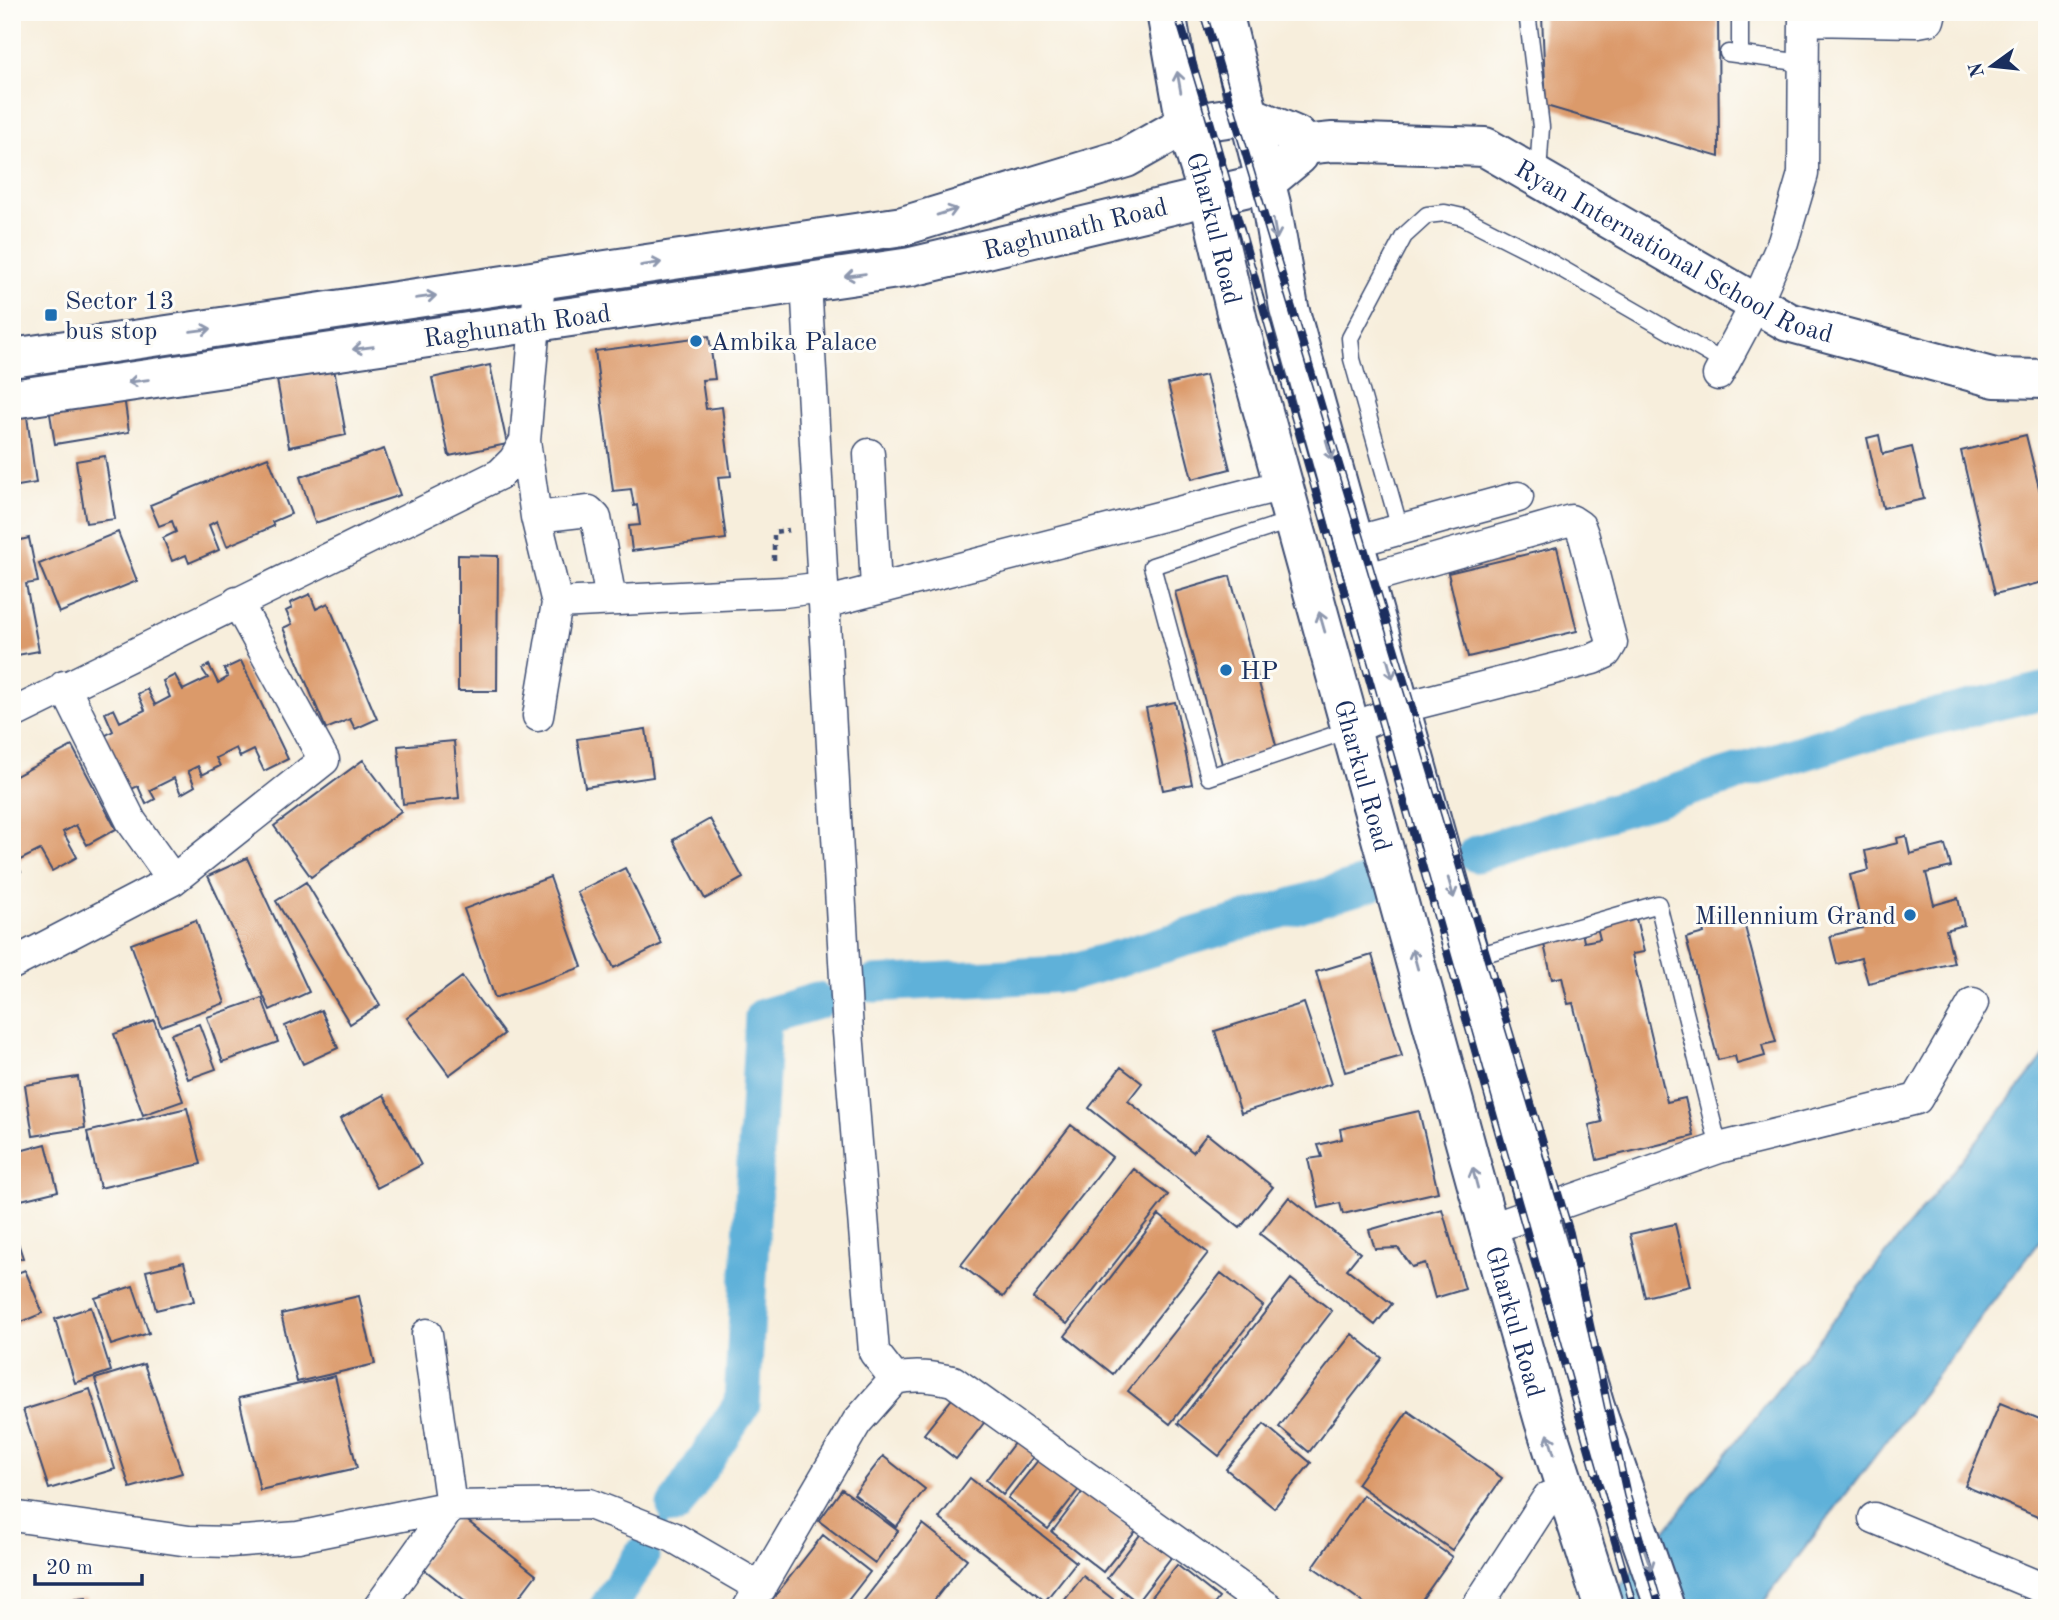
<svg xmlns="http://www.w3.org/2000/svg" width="2059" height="1620" font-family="'Old Standard TT',serif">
<rect width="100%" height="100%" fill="#fdfcf7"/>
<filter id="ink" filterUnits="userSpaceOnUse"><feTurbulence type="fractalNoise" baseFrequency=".0143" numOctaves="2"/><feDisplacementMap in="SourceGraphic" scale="14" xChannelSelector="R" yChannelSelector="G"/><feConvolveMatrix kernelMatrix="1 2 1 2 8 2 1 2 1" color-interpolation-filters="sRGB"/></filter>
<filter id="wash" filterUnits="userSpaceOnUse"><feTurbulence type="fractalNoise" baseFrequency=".00686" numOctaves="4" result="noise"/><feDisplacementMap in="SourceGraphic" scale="28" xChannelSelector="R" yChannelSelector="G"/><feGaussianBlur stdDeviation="1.57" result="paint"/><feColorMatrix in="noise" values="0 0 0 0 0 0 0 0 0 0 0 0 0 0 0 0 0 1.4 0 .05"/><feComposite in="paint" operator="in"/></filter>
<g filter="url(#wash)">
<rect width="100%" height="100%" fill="#f7eedc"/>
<path fill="#5eb1d9" stroke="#3c709c" stroke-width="2" d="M2047,1053v178l-288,377h-156z"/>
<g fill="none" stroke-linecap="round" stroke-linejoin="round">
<path stroke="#5eb1d9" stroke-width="10" d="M641,1556l34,-50"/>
<path stroke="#5eb1d9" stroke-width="37" d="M1476,854l390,-121 181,-43
M874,984l191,-10 309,-92
M675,1506l67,-102 21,-387 54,-16
M607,1608l34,-52"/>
</g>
<g id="blocks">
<path fill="#db9a6b" d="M1548,12h170l1,145 -173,-51 -4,-90h6z
M709,336l6,43 -13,1 4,29 16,-2 9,69 -13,1 8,62 -94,12 -3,-25 11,-1 -3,-20 -3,1 -3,-17 -18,2 -18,-140z
M490,365l17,79 -58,12 -17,-78z
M334,369l12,66 -57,12 -12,-67z
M1206,375l24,94 -38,10 -24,-95z
M124,396l5,36 -74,12 -6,-36z
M26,409l10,74 -24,4v-76z
M1879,435l4,19 29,-7 12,52 -41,9 -16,-70z
M2026,435l21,85v61l-52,13 -34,-143z
M384,449l16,46 -85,28 -15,-46z
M105,456l10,63 -29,4 -10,-62z
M268,457l23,57 -19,8 2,4 -47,20 -10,-25 -8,4 10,25 -30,13 -3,-8 -14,6 -9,-23 13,-6 -4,-11 -13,5 -9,-21z
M118,532l19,49 -78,32 -20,-49z
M29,538l9,44 -12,2 13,67 -27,5v-114z
M1557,547l20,84 -109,26 -20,-84z
M458,555l40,1 -1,135h-39z
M1230,576l47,173 -55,15 -47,-172z
M310,594l6,15 12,-6 49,116 -22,10 -5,-10 -24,10 -43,-101 9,-4 -6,-13 6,-3 -2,-5z
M241,661l47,98 -24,12 -10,-21 -14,7 -4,-9 -20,10 4,8 -18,9 -4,-9 -10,5 7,15 -14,8 -7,-16 -24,12 5,9 -9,5 -8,-18 -15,7 -20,-56 10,-6 -8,-18 9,-4 6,13 25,-12 -7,-16 9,-5 8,16 15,-8 -7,-16 12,-6 8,15 25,-12 -6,-9 7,-4 9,18 10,-6 -4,-8z
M1175,702l17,82 -29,6 -17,-82z
M646,729l7,48 -68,10 -8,-48z
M454,741l5,57 -56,6 -5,-58z
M72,746l44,83 -29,16 -11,-20 -13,7 14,25 -25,14 -12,-21 -24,12 5,10 -9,5v-99z
M363,760l38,51 -90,66 -37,-51z
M710,819l33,59 -38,21 -32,-59z
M1906,836l4,18 35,-9 6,22 -25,6 8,32 24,-7 6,27 -18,5 8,33 -86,20 -7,-25 -24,6 -7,-28 32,-8 -12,-53 19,-5 -4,-19 33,-8 -1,-5z
M247,858l62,134 -39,18 -62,-134z
M625,868l37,76 -48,24 -37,-76z
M550,877l32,90 -87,31 -31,-89z
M306,882l74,123 -30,19 -74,-123z
M1635,914l9,38 -12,2 35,148 18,-4 9,38 -97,24 -8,-35 13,-3 -29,-119 -5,1 -6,-27 -10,2 -9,-39 39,-9 2,11 16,-3 -4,-16z
M1730,916l3,10 11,-3 32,119 -14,3 3,11 -28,8 -2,-8 -17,4 -32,-122 18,-5 -2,-9z
M196,920l29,83 -64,23 -30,-82z
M1372,955l30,101 -57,16 -29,-100z
M462,977l42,57 -55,41 -42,-57z
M262,998l16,44 -55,20 -16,-45z
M1304,1003l27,81 -90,29 -26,-82z
M321,1010l17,38 -35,16 -18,-38z
M154,1020l29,81 -40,14 -29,-81z
M199,1024l17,45 -28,10 -17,-45z
M1121,1067l21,16 -14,18 65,51 14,-18 66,53 -33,41 -151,-120z
M78,1077l7,51 -52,8 -8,-51z
M384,1095l37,70 -44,23 -37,-69z
M12,1107l7,24 -7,2z
M187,1108l14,56 -101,24 -13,-56z
M1419,1111l19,81 -95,22 -3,-11 -21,5 -11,-49 14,-2 -4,-12 24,-6 -2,-10z
M1071,1125l41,32 -109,140 -42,-32z
M46,1144l12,47 -37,9 -9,-38v-9z
M1134,1169l34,26 -101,129 -34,-26z
M1289,1197l71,56 -13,16 45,35 -17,21 -115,-91z
M1442,1209l23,80 -30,9 -10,-35 -13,4 -14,-19 -23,1 -6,-19z
M1159,1215l49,38 -95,121 -48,-38z
M12,1224l11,34 -11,3z
M1675,1224l15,62 -45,11 -15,-63z
M184,1262l10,39 -38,9 -10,-39z
M25,1270l18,43 -31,13v-51z
M1221,1273l42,33 -93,118 -42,-33z
M1291,1279l41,32 -113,145 -41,-33z
M133,1286l16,47 -38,12 -16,-47z
M359,1296l16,68 -78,18 -16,-68z
M91,1307l20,64 -36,12 -20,-64z
M1352,1334l30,24 -73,94 -30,-25z
M144,1364l38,109 -52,15 -35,-109z
M335,1376l22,92 -97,22 -21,-92z
M90,1389l25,80 -66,20 -26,-79z
M959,1390l31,25 -34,44 -32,-25z
M2000,1403l47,19v99l-82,-35z
M1408,1411l94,67 -50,72 -95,-66z
M1264,1424l47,39 -37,45 -48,-39z
M1018,1438l18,15 -33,42 -17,-15z
M883,1456l42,33 -29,38 -42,-33z
M1040,1458l39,31 -31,40 -40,-31z
M970,1478l106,84 -31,39 -106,-83z
M842,1489l56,42 -23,32 -56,-42z
M1084,1490l52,41 -33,41 -51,-40z
M1363,1495l89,62 -36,51h-45l-58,-41z
M460,1515l76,60 -25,33h-38l-53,-42z
M923,1524l44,35 -39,49h-70z
M1143,1531l30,24 -36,47 -30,-24z
M823,1535l47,37 -28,36h-63l-8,-7z
M1177,1565l42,33 -8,10h-68z
M1083,1576l31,24 -7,8h-43l-3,-3z
M86,1598l1,10h-58v-4z
M1122,1598l13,10h-20z"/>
</g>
</g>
<g filter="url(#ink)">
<use href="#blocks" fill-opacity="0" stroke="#3c4c71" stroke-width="2"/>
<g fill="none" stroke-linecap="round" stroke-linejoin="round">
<g stroke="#3c4c71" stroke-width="19">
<path id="lane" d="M1527,12l14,115 -3,48
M1740,12v43
M1728,53l76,10
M1293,520l-141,46 57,211 143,-48
M1400,529l-48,-170 -2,-21 54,-102 23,-21 18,-2 18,4 73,37 189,109
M1470,958l188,-54 61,244"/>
</g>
<g stroke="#3c4c71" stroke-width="33">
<path id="street" d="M1804,20l114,2 11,-2 2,-8
M1718,375l38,-71 27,-62 20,-68 1,-162
M525,441l11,76 21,86 -19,113
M869,454l7,135
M536,517l53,-6 7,7 15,82
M1354,542l164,-45
M557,603l227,-11 39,-5
M824,603l459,-118
M64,686l67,135 42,59
M12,714l488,-240 14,-14 11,-19 10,-118 6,-43
M1352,729l48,-21 193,-49 13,-6 6,-10 -28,-106 -4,-11 -9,-6 -206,59
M12,964l161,-84 151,-120 -87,-158
M1489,1229l230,-81 198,-49 56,-96
M895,1379c20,-5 38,-2 58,2l316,227
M12,1516l177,25 41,1 68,-5 153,-31 138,-2 84,33 88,51
M1874,1518l173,72
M378,1608l73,-102 -24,-172
M748,1608l109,-186 38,-43 -21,-27 -26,-320 -42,-750
M1476,1608l72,-111"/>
</g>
<g stroke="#3c4c71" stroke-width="42">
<g id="secondary">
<path id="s1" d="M1303,145l30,-3 152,5 303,175 207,56 52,1"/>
<path d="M12,358l891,-132 223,-68 60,-34 62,-9 49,21 6,9 -4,10 -34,28 -354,84 -899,132"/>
</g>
</g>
<g stroke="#3c4c71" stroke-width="42">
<g id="primary">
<path id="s2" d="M1166,12l20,112 22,71 30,126 251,908 55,192 60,187"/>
<path d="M1223,12l48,192 18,104 181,650 68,255 57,194 70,201"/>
</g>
</g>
<path stroke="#3c4c71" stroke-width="4.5" stroke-dasharray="5 5" stroke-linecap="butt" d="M774,560v-28l15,-2"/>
<use href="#lane" stroke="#fff" stroke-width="16"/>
<use href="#street" stroke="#fff" stroke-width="30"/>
<use href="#secondary" stroke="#fff" stroke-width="38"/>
<use href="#primary" stroke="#fff" stroke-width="38"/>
<g stroke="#1b2f5e" stroke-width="8">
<path id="rail" d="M1177,12l31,102 426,1494
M1203,12l367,1221 57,262 33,113"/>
</g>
<use href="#rail" stroke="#fdfcf7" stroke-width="5" stroke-dasharray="16" stroke-linecap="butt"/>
</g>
<defs><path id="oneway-shaft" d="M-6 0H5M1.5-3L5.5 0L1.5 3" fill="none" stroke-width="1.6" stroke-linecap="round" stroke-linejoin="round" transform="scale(1.75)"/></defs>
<g stroke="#8d97ae">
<use href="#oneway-shaft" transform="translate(1179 82) rotate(-100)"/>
<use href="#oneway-shaft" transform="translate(947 212) rotate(-17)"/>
<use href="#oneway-shaft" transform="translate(1275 229) rotate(80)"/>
<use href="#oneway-shaft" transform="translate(651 264) rotate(-9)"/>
<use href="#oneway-shaft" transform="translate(855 275) rotate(172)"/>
<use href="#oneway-shaft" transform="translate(426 297) rotate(-8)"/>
<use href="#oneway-shaft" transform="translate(201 330) rotate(-8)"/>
<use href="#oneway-shaft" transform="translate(363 348) rotate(172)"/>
<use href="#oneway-shaft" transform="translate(138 381) rotate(172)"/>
<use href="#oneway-shaft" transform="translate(1329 450) rotate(74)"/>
<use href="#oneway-shaft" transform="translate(1322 622) rotate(-106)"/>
<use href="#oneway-shaft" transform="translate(1390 669) rotate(74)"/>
<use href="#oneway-shaft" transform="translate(1451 888) rotate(74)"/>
<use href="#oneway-shaft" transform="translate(1415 959) rotate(-105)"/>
<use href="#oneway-shaft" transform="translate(1475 1178) rotate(-105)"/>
<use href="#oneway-shaft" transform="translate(1551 1444) rotate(-107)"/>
<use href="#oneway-shaft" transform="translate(1648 1560) rotate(71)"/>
</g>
</g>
<g fill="#1f6fb2" stroke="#fdfcf7" stroke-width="2.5">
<rect x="44" y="308" width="14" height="14" rx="3.5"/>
<circle cx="696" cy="341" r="7"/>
<circle cx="1226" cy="670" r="7"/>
<circle cx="1910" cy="915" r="7"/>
</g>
<g text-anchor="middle" stroke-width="6" stroke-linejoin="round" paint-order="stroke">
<g font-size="26" fill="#1b2f5e" stroke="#fdfcf7">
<text transform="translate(1075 228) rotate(-14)" y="9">Raghunath Road</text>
<text dy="9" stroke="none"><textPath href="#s2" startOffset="222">Gharkul Road</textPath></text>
<text dy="9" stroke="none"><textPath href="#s1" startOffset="399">Ryan International School Road</textPath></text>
<text transform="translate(517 325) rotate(-8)" y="9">Raghunath Road</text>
<text dy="9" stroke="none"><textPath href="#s2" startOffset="789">Gharkul Road</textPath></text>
<text dy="9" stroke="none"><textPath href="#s2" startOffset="1356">Gharkul Road</textPath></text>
</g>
<g font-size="26" fill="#1b2f5e" stroke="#fdfcf7" text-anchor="start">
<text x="65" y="309">Sector 13<tspan x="65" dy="30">bus stop</tspan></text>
<text x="710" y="350">Ambika Palace</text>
<text x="1240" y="679">HP</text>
<text x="1896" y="924" text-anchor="end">Millennium Grand</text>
</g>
</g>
<rect width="2059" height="1620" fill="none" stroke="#fdfcf7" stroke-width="42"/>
<g transform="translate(1992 66) rotate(255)" stroke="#fdfcf7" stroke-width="5" paint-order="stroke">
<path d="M0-5L12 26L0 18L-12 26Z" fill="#1b2f5e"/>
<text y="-10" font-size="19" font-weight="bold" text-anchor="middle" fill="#1b2f5e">N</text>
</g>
<path d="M35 1574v10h107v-10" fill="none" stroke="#1b2f5e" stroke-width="3.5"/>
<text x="46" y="1574" font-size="21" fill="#1b2f5e" stroke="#fdfcf7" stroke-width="5" paint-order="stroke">20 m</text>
</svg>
